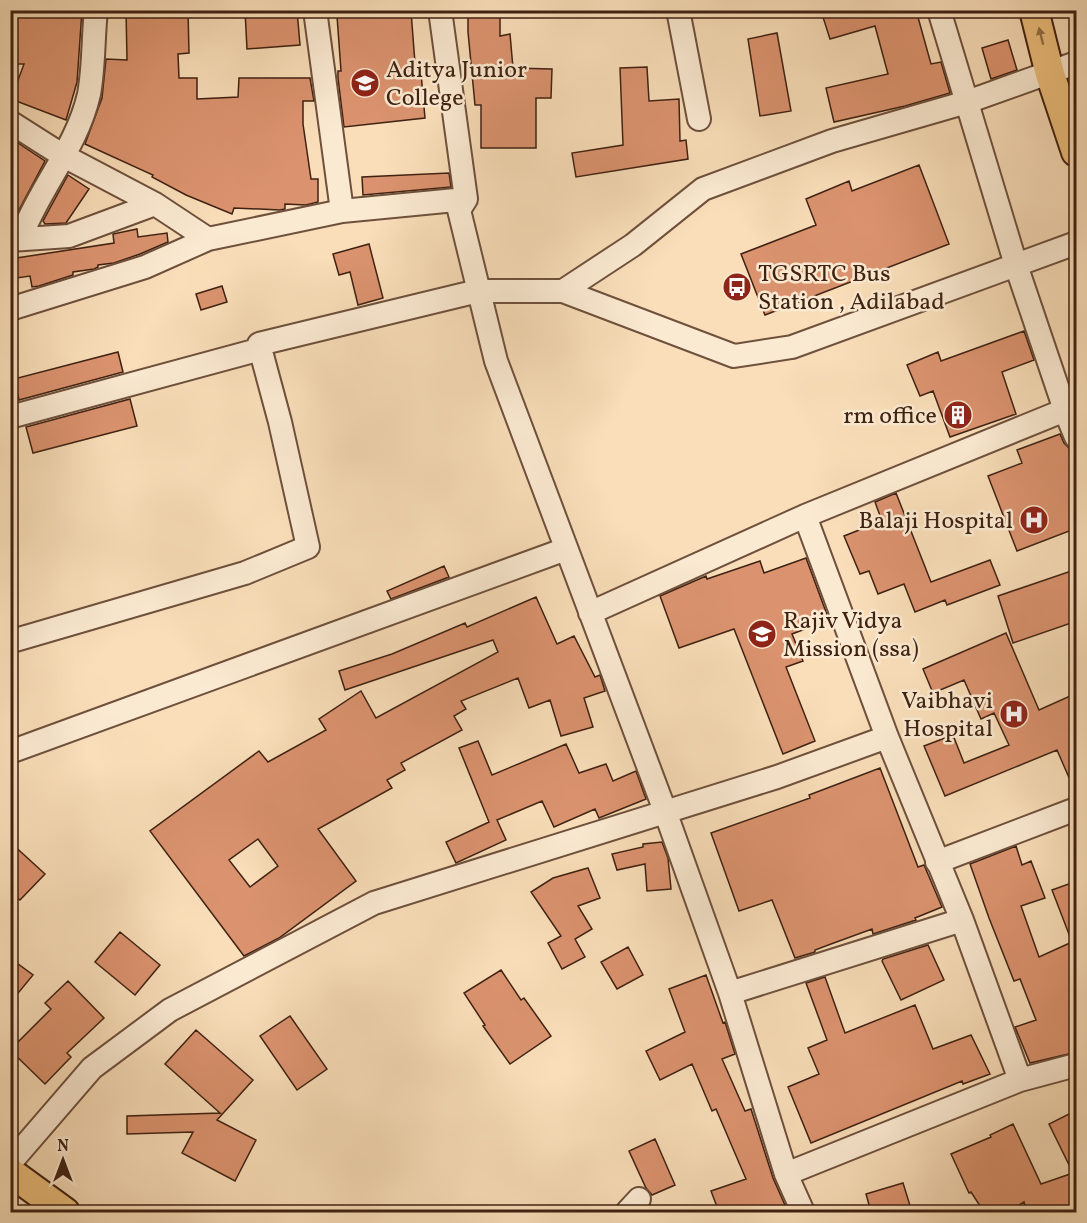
<svg xmlns="http://www.w3.org/2000/svg" width="1087" height="1223" font-family="Vollkorn,serif">
<rect width="100%" height="100%" fill="#f9deb9"/>
<filter id="stains"><feTurbulence type="fractalNoise" baseFrequency=".00333" numOctaves="4"/><feColorMatrix values="0 0 0 0 .2 0 0 0 0 .09 0 0 0 0 .02 0 0 0 .5 -.17"/></filter>
<radialGradient id="worn" r=".72"><stop offset=".6" stop-color="#630" stop-opacity="0"/><stop offset="1" stop-color="#630" stop-opacity=".3"/></radialGradient>
<path fill="#db936f" stroke="#3f2112" stroke-width="1.5" fill-rule="evenodd" d="M27,10h55l-5,72 -11,38 -55,-21 13,-35h-14v-35h7v-15l10,-1z
M126,10h62l1,43 -11,1 1,24h18v21l41,-2 1,-19h71l4,23h-11v23l8,55h7v23l-12,3 -21,-1v5l-5,1 -46,-2 -2,6 -46,-19 -34,-18 1,-2 -68,-31 17,-46 4,-39 21,1z
M297,10l3,35 -53,4 -2,-38z
M468,10h32v26l10,-2 3,34 39,1 -1,29h-15v50h-55v-43h-6l-7,-73z
M833,10h83l15,54 10,-2 9,31 -45,13 -71,16 -8,-34 62,-14 -13,-48 -45,13 -8,-25z
M411,11l4,52 5,-1 5,56 -81,9 -6,-49v-7h3l-4,-55z
M777,33l14,78 -31,5 -12,-77z
M1008,40l9,30 -26,9 -9,-31z
M647,67l2,34 30,-2 1,42 6,-1 2,19 -112,18 -4,-24 51,-8 -3,-77z
M18,143l27,18 -32,60 -3,1v-68z
M919,165l30,79 -184,71 -24,-61 75,-29 -10,-26 43,-18 3,10z
M449,173l2,14 -88,8 -1,-18z
M68,175l21,14 -23,34 -21,1 -2,-3z
M137,229l1,8 29,-4 1,9 -28,12 -26,9 -16,2v2l-4,2 -21,3v3l-34,11 -7,1 -2,-11 -20,3v-20l104,-16 -1,-9z
M369,244l14,54 -25,7 -8,-33 -11,3 -6,-21z
M222,286l5,16 -26,8 -5,-16z
M1024,331l10,29 -32,12 14,42 -66,23 -17,-46 -13,5 -13,-31 31,-13 3,9z
M118,352l5,20 -104,28 -5,-21z
M130,399l7,27 -104,27 -7,-26z
M1060,434l4,9 6,6 7,16v63l-60,23 -29,-75 34,-13 -5,-13z
M896,493l35,89 59,-22 10,25 -53,20 -2,-5 -30,12 -11,-28 -26,10 -9,-23 -9,3 -16,-38 38,-15 -7,-19z
M806,558l23,62 -37,14 11,27 -17,6 29,74 -32,13 -49,-125 -55,19 -19,-52 46,-20 1,3 53,-18 4,12z
M444,566l5,11 -58,22 -4,-8z
M1077,569v52l-64,22 -15,-47z
M536,597l21,47 17,-8 21,41 5,-2 5,16 -21,7 9,29 -32,9 -11,-36 -21,8 -11,-30 -57,23 5,8 -12,7 8,14 -61,33 4,7 -18,10 5,8 -74,41 38,52 -77,57 -35,18 -94,-125 109,-80 9,11 58,-32 -7,-11 42,-28 15,27 122,-66 -5,-12 -148,50 -6,-19 53,-17 73,-31 2,4zM258,839l20,27 -28,21 -21,-27z
M1006,633l33,77 38,-17v103l-20,-46 -112,46 -21,-50 29,-11 11,28 45,-18 -15,-32 -13,6 -17,-39 -31,13 -10,-24z
M478,741l14,34 74,-31 13,29 27,-9 7,17 23,-10 10,28 -47,19 -4,-9 -41,18 -12,-26 -45,19 9,20 -50,23 -10,-21 43,-20 -30,-74z
M880,768l38,99 6,-2 18,42 -27,11 1,2 -43,14 -1,-5 -41,15 -16,6v2l-20,6 -23,-58 -33,11 -28,-78 99,-35 -1,-3z
M10,842l35,32 -25,26 -10,-8z
M662,842l6,16 3,31 -24,2 -2,-27 -28,6 -5,-16 31,-7v-3z
M1016,846l6,19 9,-4 14,37 -24,8 18,51 33,-15 -20,-52 25,-9v171l-47,11 -15,-36 21,-7 -16,-41 -6,2 -25,-63 -19,-54z
M588,868l12,30 -22,8 14,23 -17,10 10,18 -23,12 -14,-26 13,-7 -30,-44 22,-14z
M120,932l40,33 -25,30 -40,-33z
M928,945l16,35 -43,20 -19,-39 1,-2z
M628,947l15,28 -26,14 -16,-27z
M10,958l23,17 -23,28z
M501,970l20,30 3,-2 27,38 -41,28 -27,-38 2,-1 -21,-32z
M706,975l17,48 2,-1 10,32 -13,5 23,52 6,-2 22,69 15,34h-69l-8,-21 35,-12 -30,-70 -4,2 -20,-47 -32,16 -14,-29 39,-19 -16,-43z
M825,977l20,56 70,-28 18,44 38,-14 19,39 -27,10 -1,-3 -151,62 -23,-56 31,-13 -11,-26 19,-8 -21,-57z
M68,981l36,37 -37,35 4,4 -26,27 -35,-34 41,-41 -6,-6z
M290,1016l37,53 -30,21 -37,-54z
M196,1030l57,50 -36,40 39,20 -21,41 -53,-28 11,-21 -66,2v-18l93,-3 -55,-49z
M1077,1110v95l-21,7h-29l-3,-10 -16,10h-24l-13,-20 -2,1 -18,-39 40,-17 -1,-2 23,-11 28,60 32,-11 -24,-49z
M655,1139l20,46 -23,10 -6,-7 -17,-37z
M903,1183l9,29h-41l-5,-18z"/>
<g fill="none" stroke-linecap="round" stroke-linejoin="round">
<g stroke="#6e503c" stroke-width="26">
<path id="minor" d="M315,10l27,201
M440,10l26,189 -7,11 37,151 169,450 65,182 56,181 17,38
M678,10l21,109
M939,10l77,255 49,145 11,27
M10,122l52,33 93,49 53,35 134,-28 124,-12
M10,236l13,-4c19,-47 55,-88 66,-138 5,-26 4,-57 7,-84
M10,240l59,-4 86,-32
M563,291l70,-46 70,-56 129,-48 135,-39 109,-39
M10,309l135,-42 63,-28
M10,417l251,-68
M805,516l82,221 75,183 58,160
M590,613l215,-97 260,-106
M10,636l2,5 233,-68 63,-26 -28,-125 -21,-78 219,-53h85l171,65 58,-9 284,-104
M10,752l556,-203
M937,862l139,-53
M730,993l232,-73
M10,1163l82,-95 78,-58 204,-107 403,-126 110,-40
M786,1174l234,-94 56,-15
M627,1212l12,-13"/>
</g>
<g stroke="#3f2112" stroke-width="32">
<path id="major" d="M1034,10l16,64 26,78
M10,1172l55,40"/>
</g>
<use href="#minor" stroke="#fbead2" stroke-width="22"/>
<use href="#major" stroke="#ecbf7c" stroke-width="28"/>
</g>
<defs><path id="oneway-solid" d="M-6-.8H1V-3.2L6.5 0L1 3.2V.8H-6Z" transform="scale(1.5)"/></defs>
<use fill="#967047" href="#oneway-solid" transform="translate(1041 36) rotate(-104)"/>
<defs>
<g id="university-disc" transform="scale(1.5)"><circle r="9.5" fill="#8f2418" stroke="#fbead2"/><path d="M0-5L7-2L0 1L-7-2ZM-4 1L0 2.5L4 1V4Q0 6-4 4Z" fill="#fff"/></g>
<g id="bus-disc" transform="scale(1.5)"><circle r="9.5" fill="#8f2418" stroke="#fbead2"/><path d="M-5-6H5V4H4V6H2V4H-2V6H-4V4H-5ZM-3.5-4V0h7V-4ZM-3.5 1.2v1.5H-2V1.2ZM2 1.2v1.5H3.5V1.2Z" fill="#fff"/></g>
<g id="building-disc" transform="scale(1.5)"><circle r="9.5" fill="#8f2418" stroke="#fbead2"/><path d="M-4-6H4V6H1V3H-1V6H-4ZM-2.5-4.3h1.7v1.8h-1.7ZM.8-4.3h1.7v1.8H.8ZM-2.5-1h1.7V.8h-1.7ZM.8-1h1.7V.8H.8Z" fill="#fff"/></g>
<g id="hospital-disc" transform="scale(1.5)"><circle r="9.5" fill="#8f2418" stroke="#fbead2"/><path d="M-5-5h3v3.5h4V-5h3V5h-3V1.5h-4V5h-3Z" fill="#fff"/></g>
<g id="school-disc" transform="scale(1.5)"><circle r="9.5" fill="#8f2418" stroke="#fbead2"/><path d="M0-5L7-2L0 1L-7-2ZM-4 1L0 2.5L4 1V4Q0 6-4 4Z" fill="#fff"/></g>
</defs>
<g fill-rule="evenodd">
<use href="#university-disc" x="365" y="83"/>
<use href="#bus-disc" x="737" y="287"/>
<use href="#building-disc" x="958" y="415"/>
<use href="#hospital-disc" x="1034" y="520"/>
<use href="#school-disc" x="762" y="634"/>
<use href="#hospital-disc" x="1014" y="714"/>
</g>
<g text-anchor="middle" stroke-width="5" stroke-linejoin="round" paint-order="stroke">
<g font-size="24" fill="#3f2112" stroke="#fbead2" text-anchor="start">
<text x="386" y="77">Aditya Junior<tspan x="386" dy="28">College</tspan></text>
<text x="758" y="281">TGSRTC Bus<tspan x="758" dy="28">Station , Adilabad</tspan></text>
<text x="937" y="423" text-anchor="end">rm office</text>
<text x="1013" y="528" text-anchor="end">Balaji Hospital</text>
<text x="783" y="628">Rajiv Vidya<tspan x="783" dy="28">Mission (ssa)</tspan></text>
<text x="993" y="708" text-anchor="end">Vaibhavi<tspan x="993" dy="28">Hospital</tspan></text>
</g>
</g>
<rect width="1087" height="1223" fill="none" stroke="#f9deb9" stroke-width="36"/>
<rect x="12" y="12" width="1063" height="1199" fill="none" stroke="#3f2112" stroke-width="3"/>
<rect x="18" y="18" width="1051" height="1187" fill="none" stroke="#3f2112" stroke-width="1.5"/>
<g transform="translate(63 1160)" stroke="#fbead2" stroke-width="4.5" paint-order="stroke">
<path d="M0-4.5L10 22L0 15L-10 22Z" fill="#3f2112"/>
<text y="-9" font-size="16" font-weight="bold" text-anchor="middle" fill="#3f2112">N</text>
</g>
<rect width="100%" height="100%" filter="url(#stains)"/>
<rect width="100%" height="100%" fill="url(#worn)"/>
</svg>
